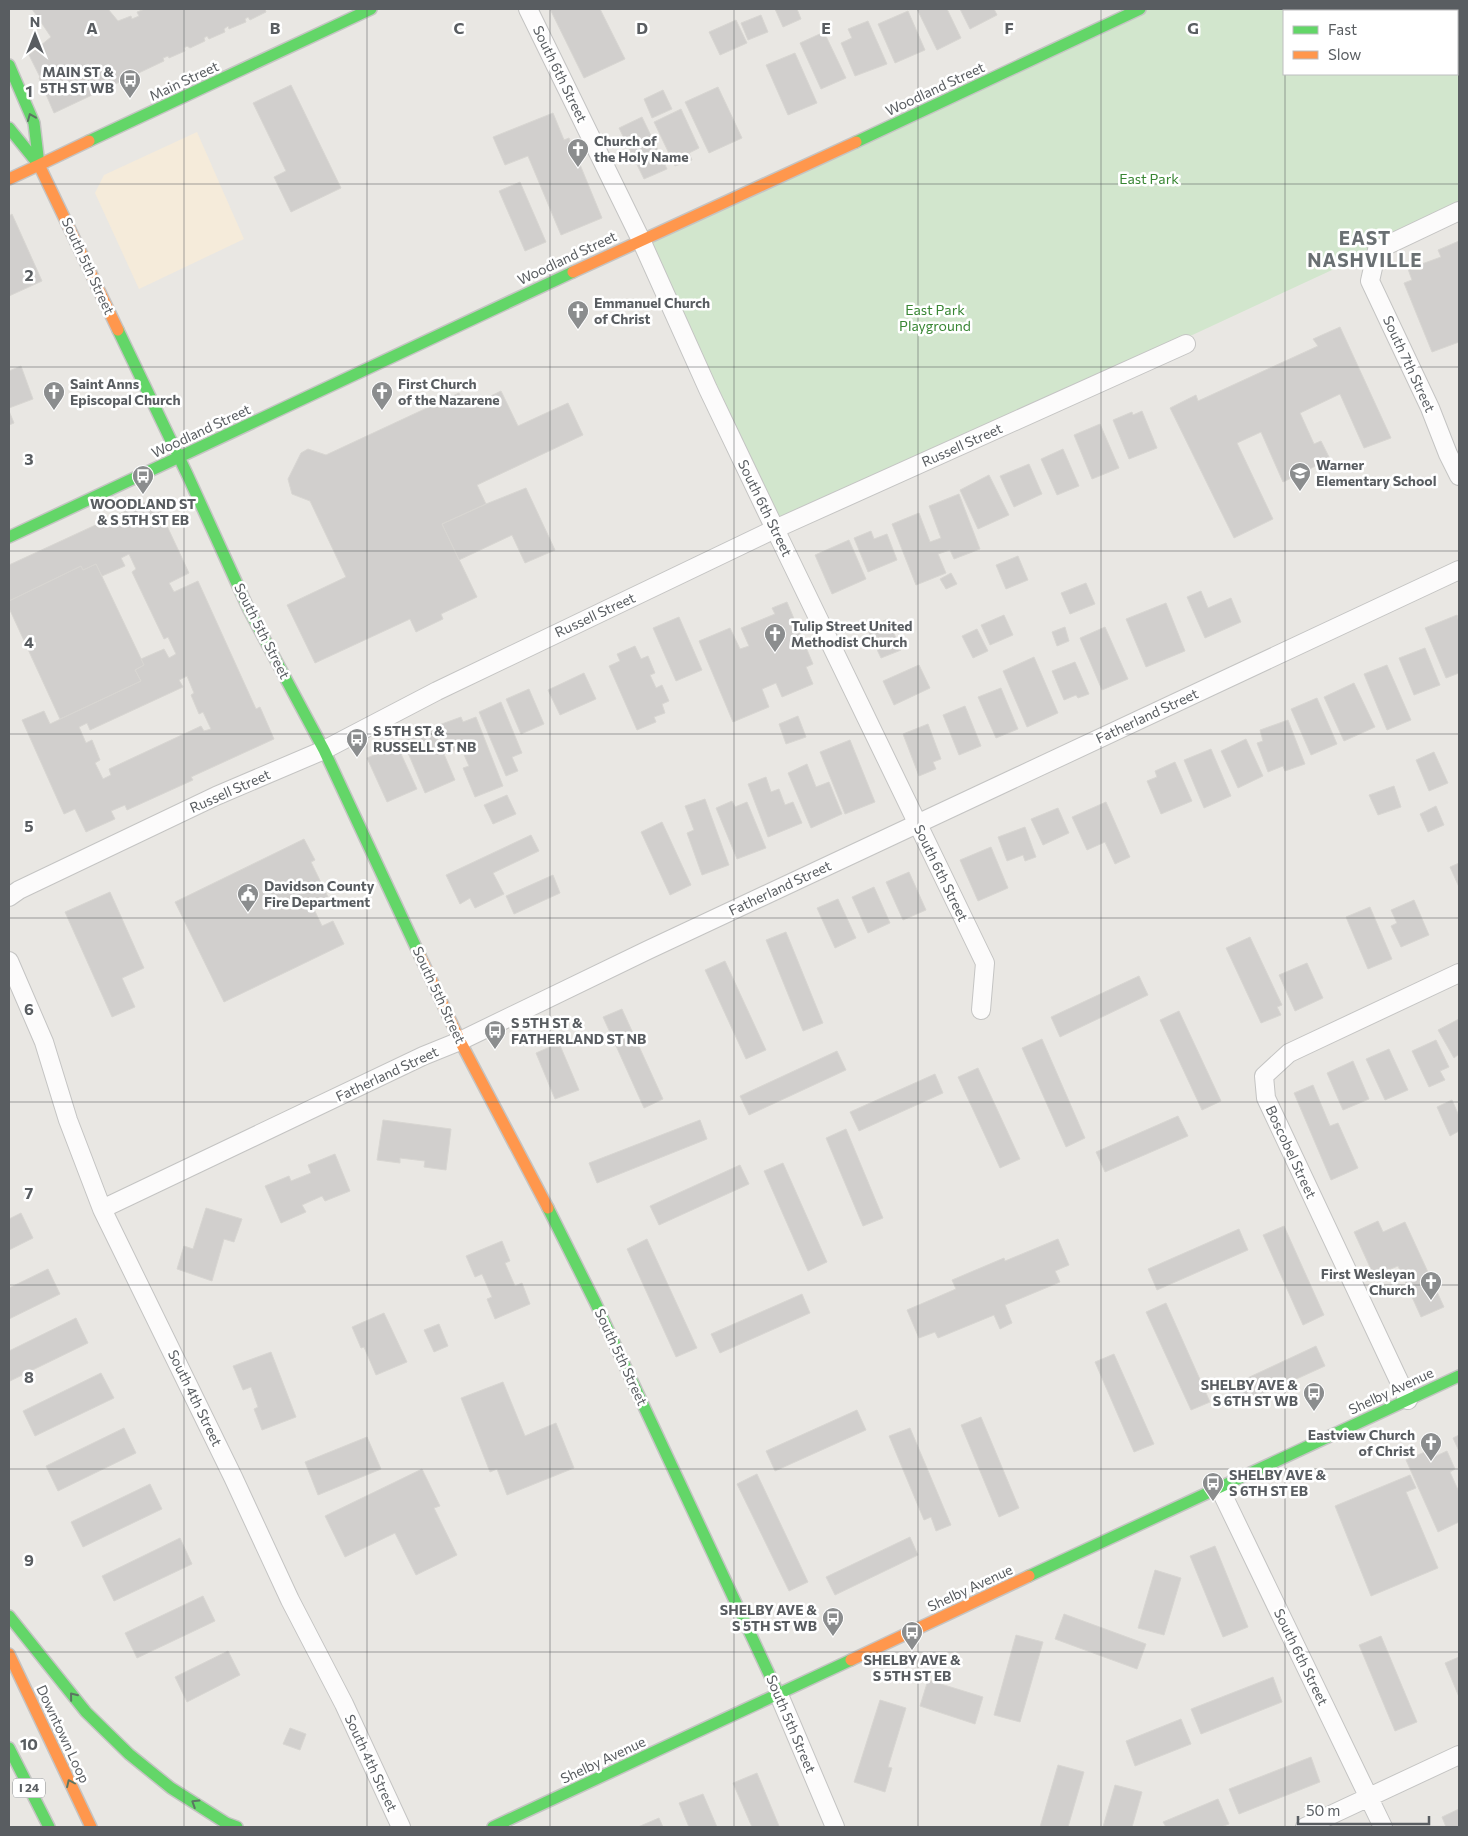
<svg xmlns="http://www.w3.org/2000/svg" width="1468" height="1836" font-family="Commissioner,sans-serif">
<rect width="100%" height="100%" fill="#e9e7e3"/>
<path fill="#f5ebda" d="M197,132l47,107 -105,50 -44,-96 9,-18z"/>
<path fill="#d2e6cd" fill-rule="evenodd" d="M1133,9h326v202l-684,318 -134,-289zM1284,11h173v63h-173z"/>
<path fill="#d1cfcd" stroke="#d8d6d2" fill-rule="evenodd" d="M32,9h76l10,12 13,-5 1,3 7,-3 -2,-4 8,-3h121h-1l1,3 -16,8 -2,-3 -3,2 1,3 -17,7 -1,-3 -4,3 1,3 -16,7 -2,-3 -3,2 1,3 -15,7 -3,-2 -3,2 1,3 -16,7 -1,-2 -5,2 1,3 -110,52 -15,-35 1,-1 -11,-22 22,-18z
M550,9h50l25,50 -41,19z
M775,9h22l4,10 -18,8z
M917,9h30l14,29 -24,12z
M960,9h34l3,6 -27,14z
M908,11l17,39 -30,13 -17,-39z
M761,15l7,17 -20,8 -7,-17z
M736,20l11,23 -27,12 -11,-23z
M868,21l19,43 -32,12 -14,-33 11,-5 -4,-9z
M824,32l22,46 -25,11 -21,-46z
M795,53l22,50 -29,12 -22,-50z
M291,85l50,103 -50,24 -17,-35 12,-6 -33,-68z
M718,87l24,51 -33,15 -24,-51z
M663,90l9,19 -20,9 -8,-19z
M681,109l18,39 -10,5 3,7 -17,6 -21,-44z
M553,113l11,27 5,-2 33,80 -41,17 -33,-79 -23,9 -12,-28z
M642,117l25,52 -23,10 -25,-51z
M520,182l26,60 -21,9 -26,-60z
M12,214l30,67 -33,15v-80z
M1459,241v101l-27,10 -28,-69 8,-3 -4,-11 33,-12 -3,-7z
M1340,327l51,111 -27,10 -24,-54 -40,19 14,31 7,-3 9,18 -47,23 -22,-50 -24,11 36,76 -39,19 -64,-130 26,-13 2,6 120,-55 -5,-7z
M21,366l12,33 -24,9v-37z
M501,391l17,35 50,-23 15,32 -106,50 9,19 -44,20 35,73 -36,17 2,5 -27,13 -6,-13 -95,44 -28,-58 59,-28 -36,-76 -18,-7 -4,-15 13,-26 7,-4 18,6 133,-62 7,15z
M9,411l5,12 -5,2z
M1142,411l15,37 -28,11 -16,-39 19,-8 1,3z
M1100,424l19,44 -27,11 -18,-44z
M1063,449l16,37 -22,9 -16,-36z
M1029,464l13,30 -28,13 -14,-31z
M989,475l20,40 -31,14 -18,-39z
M526,488l29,62 -30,13 -13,-28 -53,25 -17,-36 44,-20z
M959,494l21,55 -26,10 -4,-9 -12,4 8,19 -30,12 -24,-61 27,-11 11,29 11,-4 -12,-32z
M154,498l35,75 -20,10 5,9 24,-11 58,128 4,-2 14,32 -83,38 2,3 -66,30 -2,-5 -14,6 4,8 -29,13 -11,-23 -11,5 -42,-94 22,-9 6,13 91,-43 -6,-11 9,-5 -3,-6 23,-10 5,9 7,-4 -8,-17 -4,2 -32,-67 4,-3 -7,-15 -8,4 4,8 -23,10 -6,-12 -13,6 -2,-4 -72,35v-36zM187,676l7,17 -3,2 8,19 4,-2 8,17 -7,2 -3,-5 -92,43 2,6 -8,4 -8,-16 5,-3 -8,-20 -6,3 -7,-16 8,-4 3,7 93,-43 -4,-7z
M871,531l3,8 13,-5 10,26 -29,12 -14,-34z
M849,540l17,39 -34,15 -17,-39z
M1018,556l10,24 -22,9 -10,-24z
M96,564l48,101 -9,5 6,11 -81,38 -51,-111v-7l72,-35 2,4z
M951,573l6,11 -11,5 -6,-10z
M1086,583l9,21 -25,10 -9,-21z
M1201,591l7,17 23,-10 10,24 -36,16 -18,-41z
M787,602l26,62 -7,3 7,17 -31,13 -6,-14 -14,6 7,18 -36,15 -34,-81 31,-13 10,21 9,-3 -8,-18 34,-14 -3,-6z
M1166,603l19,48 -39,16 -20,-48z
M1004,615l9,20 -23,10 -9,-20z
M1457,615l2,7v51l-13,5 -21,-50z
M679,617l23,53 -26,11 -23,-53z
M888,619l13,31 -20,8 -14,-30z
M1065,627l4,14 -12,5 -5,-14z
M1105,627l23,52 -26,11 -22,-52z
M977,629l11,22 -15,7 -11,-22z
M635,646l6,13 7,-3 7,17 -5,2 6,13 6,-3 7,16 -7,3 3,9 -11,4 2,5 -19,8 -28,-64 11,-5 -3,-7z
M1425,648l15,37 -26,10 -15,-37z
M1034,657l24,56 -31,14 -24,-56z
M1075,662l14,32 -11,4 -2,-3 -12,5 -12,-29z
M919,665l11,23 -36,17 -11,-24z
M1387,665l24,55 -24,10 -23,-56z
M584,673l12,26 -36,16 -12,-25z
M1354,683l21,44 -31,14 -20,-44z
M1001,688l17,41 -22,9 -18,-41z
M529,689l15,35 -23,10 -15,-35z
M1317,698l20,46 -26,11 -20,-46z
M501,702l21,51 -10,4 6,14 -12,5 -27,-64z
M965,706l16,40 -22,9 -16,-40z
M798,716l8,21 -20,7 -7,-20z
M461,717l2,5 13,-5 27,69 -28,11 -12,-29 6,-2 -8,-18 -11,4 -11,-27z
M1288,720l17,44 -20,7 -2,-5 -15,6 -11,-29 6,-2 -3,-11z
M928,724l13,35 -8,3 3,7 -17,7 -16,-42z
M433,728l22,52 -30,13 -22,-52z
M1246,739l17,37 -25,12 -17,-37z
M850,740l25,62 -30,12 -25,-62z
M397,745l20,44 -30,13 -20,-44z
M1211,749l20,47 -27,12 -20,-48z
M1434,752l14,31 -19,8 -13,-31z
M1175,762l17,39 -31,13 -14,-33 10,-4 -2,-6z
M807,764l9,23 13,-5 13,32 -31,14 -23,-55z
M766,777l5,15 8,-3 6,16 8,-3 9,21 -34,14 -20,-53z
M1394,786l7,21 -23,8 -9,-20z
M507,795l9,19 -23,10 -9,-19z
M705,799l24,66 -27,10 -15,-42 7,-3 -9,-24z
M732,801l3,6 12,-5 19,46 -29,11 -21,-51z
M1106,802l24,55 -15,7 -10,-22 -18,8 -15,-33z
M1436,806l8,19 -16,7 -8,-18z
M1058,808l11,25 -26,12 -12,-26z
M662,822l29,63 -21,10 -29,-63z
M1025,827l11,30 -11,4 -2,-6 -16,6 -9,-24z
M531,835l8,16 -46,22 11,21 -29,14 -5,-10 -10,6 -14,-29z
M304,839l11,21 -4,2 17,35 -16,8 10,21 11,-5 11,23 -120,58 -49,-100z
M991,847l17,41 -30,13 -18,-41z
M1459,863v24l-9,-20z
M909,872l17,38 -23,10 -17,-38z
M553,875l7,18 -46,21 -8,-18z
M874,887l16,36 -22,10 -16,-36z
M110,892l34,76 -22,10 13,29 -23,10 -47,-105z
M838,899l18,39 -21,10 -18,-40z
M1414,900l15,35 -28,12 -10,-21 6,-3 -6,-13z
M1370,907l22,52 -24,10 -22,-52z
M786,932l37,91 -20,8 -37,-91z
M1250,937l32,68 -5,2 4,8 -20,8 -35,-75z
M725,961l41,89 -20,9 -41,-89z
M1307,963l16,35 -28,13 -16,-36z
M1139,976l9,19 -88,42 -9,-20z
M622,1009l41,90 -19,9 -41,-91z
M1179,1011l42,90 -19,9 -42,-90z
M1459,1019v35l-5,4 -16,-28z
M1042,1039l43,99 -19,9 -44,-99z
M1436,1040l13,27 -9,4 5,9 -16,7 -17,-36z
M559,1043l20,47 -24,9 -19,-46z
M1389,1049l19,41 -23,10 -19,-41z
M837,1051l9,19 -97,45 -9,-19z
M1353,1061l16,38 -26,11 -16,-37z
M978,1068l42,91 -20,9 -42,-91z
M935,1074l8,19 -84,38 -9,-19z
M1313,1085l17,41 8,-3 20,45 -27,12 -37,-87z
M1452,1100l7,16v15l-9,5 -13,-29z
M1178,1116l10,20 -83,36 -9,-20z
M383,1120l68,9 -5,41 -22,-3 1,-6 -25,-3v5l-23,-3z
M700,1120l7,19 -110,44 -8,-20z
M846,1129l37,89 -20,8 -37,-88z
M335,1154l15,37 -25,10 -3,-5 -20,9 4,7 -25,11 -16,-37 24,-10 2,5 20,-8 -3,-8z
M783,1163l44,99 -19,9 -44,-100z
M740,1165l9,19 -90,41 -9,-19z
M206,1208l36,11 -8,23 -10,-3 -12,42 -35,-12 7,-23 9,3z
M21,1213l12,25 -24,12v-31z
M1378,1221l5,11 22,-10 39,85 -23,10 -23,-51 -24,10 -20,-44z
M1284,1226l40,89 -21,10 -40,-90z
M1239,1229l9,21 -91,40 -9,-21z
M647,1239l50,109 -21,9 -49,-108z
M1058,1239l11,26 -14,6 5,11 -55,23 7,18 -12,6 -6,-14 -56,23 -3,-6 -16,6 -12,-28 49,-21 -4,-9 52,-22 1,3z
M502,1241l8,20 -5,2 10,23 7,-3 8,21 -35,15 -8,-20 5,-2 -10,-23 -7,3 -9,-21z
M48,1269l12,25 -51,25v-31z
M802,1294l8,19 -90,40 -9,-19z
M1166,1303l44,99 -19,8 -45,-98z
M384,1313l23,49 -31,13 -12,-28 -3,1 -9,-21z
M76,1318l12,25 -78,38 -1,-30z
M439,1324l9,22 -14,6 -10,-22z
M1316,1346l9,20 -90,41 -9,-19z
M271,1352l25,65 -34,13 -8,-21 4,-2 -7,-20 -8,3 -10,-24z
M1114,1354l40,90 -20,8 -39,-90z
M101,1373l13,25 -79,38 -12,-25z
M503,1382l22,54 31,-13 18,45 -67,27 -10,-26 -7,3 -29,-74z
M857,1410l9,20 -91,41 -9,-20z
M981,1417l38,91 -20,9 -38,-92z
M124,1428l12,25 -78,38 -12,-25z
M910,1428l41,97 -15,6 -5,-14 -7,3 -35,-84z
M1459,1435v16l-6,-13z
M367,1437l14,32 -63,26 -13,-33z
M1432,1449l4,7 11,-5 8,18 -5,3 9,20v30l-21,10 -32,-72z
M422,1469l18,37 -6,2 23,47 -41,20 -21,-42 -50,24 -20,-41z
M757,1474l51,108 -19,9 -52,-107z
M1410,1475l6,13 -10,4 32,76 -67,28 -36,-90z
M150,1484l12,25 -79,38 -12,-25z
M910,1537l8,18 -83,40 -9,-18z
M180,1538l12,26 -78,37 -12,-25z
M1215,1546l33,81 -25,10 -33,-81z
M1155,1570l26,8 -17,57 -26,-7z
M203,1596l12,25 -78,37 -12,-25z
M1064,1614l82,30 -9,25 -82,-30z
M1016,1635l27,7 -23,80 -26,-7z
M1381,1636l36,86 -22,9 -36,-86z
M228,1651l12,24 -53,27 -12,-25z
M1459,1657v40l-14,-34z
M1273,1677l9,25 -81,32 -10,-25z
M928,1680l55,17 -8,27 -55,-18z
M880,1700l26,8 -18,59 4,1 -7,24 -31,-10z
M1181,1719l10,25 -56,22 -9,-25z
M290,1728l16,6 -6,16 -17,-6z
M1311,1757l9,25 -81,32 -10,-25z
M1058,1765l26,7 -16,55h-28z
M757,1773l22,53 -4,1h-23l-19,-44z
M1115,1785l27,7 -10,35h-29z
M703,1794l14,33h-28l-10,-24z
M1218,1799l11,25 -8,3h-55l-3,-5z
M1459,1809v18h-13l-4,-10z
M659,1818l4,9h-25z"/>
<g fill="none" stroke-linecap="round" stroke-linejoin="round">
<g stroke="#c4c4c3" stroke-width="20">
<path id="street" d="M528,9l113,231 67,149 67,140 210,434 -4,47
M1459,211l-82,39 -7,31 60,127 18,46 11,22
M9,897l10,-7 197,-94 108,-46 113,-59 338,-162 411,-185
M9,961l35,81 24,78 34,89 131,268 57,123 54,104 57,123
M102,1209l321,-153 37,-15 188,-91 811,-380
M1408,1400l-142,-302 -2,-22 25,-23 170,-80
M1219,1487l164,340
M779,1695l56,132
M1305,1827l154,-72"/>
</g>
<g stroke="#c5c4c3" stroke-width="14">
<path id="fast" d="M9,65l25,58 5,42
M9,128l30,37
M89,141l282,-132
M856,142l284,-133
M118,330l69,144 62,136 75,140 96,206
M9,537l564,-265
M548,1208l47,94 184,393
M1029,1576l430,-200
M9,1616l77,96 43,42 42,34 55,35 11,4
M9,1748l40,79
M493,1827l358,-167"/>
</g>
<g stroke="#c5c4c3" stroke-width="14">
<path id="slow" d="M89,141l-50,24 79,165
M9,179l30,-14
M573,272l283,-130
M420,956l40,85 88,167
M9,1654l82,173
M851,1660l178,-84"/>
</g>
<use href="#street" stroke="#fcfbfb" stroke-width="18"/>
<use href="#fast" stroke="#63d668" stroke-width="11"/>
<use href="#slow" stroke="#ff974d" stroke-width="11"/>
</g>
<defs><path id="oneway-chevron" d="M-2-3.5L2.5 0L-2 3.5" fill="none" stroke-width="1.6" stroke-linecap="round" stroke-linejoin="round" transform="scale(1.25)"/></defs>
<g stroke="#5b7562">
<use href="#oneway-chevron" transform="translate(31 117) rotate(-112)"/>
<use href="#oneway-chevron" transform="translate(73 1696) rotate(-129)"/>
<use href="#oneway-chevron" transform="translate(70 1783) rotate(-115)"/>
<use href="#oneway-chevron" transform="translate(195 1803) rotate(-148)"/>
</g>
<path fill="none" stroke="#595d61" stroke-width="1" stroke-opacity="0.55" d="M184,9v1818M367,9v1818M550,9v1818M734,9v1818M918,9v1818M1101,9v1818M1285,9v2M1285,74v1753M9,184h1450M9,367h1450M9,551h1450M9,734h1450M9,918h1450M9,1102h1450M9,1285h1450M9,1469h1450M9,1652h1450"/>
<defs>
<g id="bus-pin" transform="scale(1.125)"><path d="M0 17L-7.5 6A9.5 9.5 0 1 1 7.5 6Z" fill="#8b8d8e" stroke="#fff"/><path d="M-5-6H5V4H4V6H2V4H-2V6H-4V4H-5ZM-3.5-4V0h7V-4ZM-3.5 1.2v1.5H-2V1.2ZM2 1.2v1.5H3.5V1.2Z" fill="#fff"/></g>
<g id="church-pin" transform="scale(1.125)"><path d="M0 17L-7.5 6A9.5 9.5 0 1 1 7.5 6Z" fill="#8b8d8e" stroke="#fff"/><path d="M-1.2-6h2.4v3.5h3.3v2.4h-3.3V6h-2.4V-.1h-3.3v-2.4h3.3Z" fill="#fff"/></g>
<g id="school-pin" transform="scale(1.125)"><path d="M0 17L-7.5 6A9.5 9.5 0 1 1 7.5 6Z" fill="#8b8d8e" stroke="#fff"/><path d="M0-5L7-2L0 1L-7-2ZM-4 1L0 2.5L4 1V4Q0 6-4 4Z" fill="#fff"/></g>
<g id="civic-pin" transform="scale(1.125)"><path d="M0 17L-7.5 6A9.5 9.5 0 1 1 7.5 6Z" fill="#8b8d8e" stroke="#fff"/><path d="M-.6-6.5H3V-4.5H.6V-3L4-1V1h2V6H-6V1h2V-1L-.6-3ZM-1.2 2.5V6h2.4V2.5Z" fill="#fff"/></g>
</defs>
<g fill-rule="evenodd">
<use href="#bus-pin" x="130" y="80"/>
<use href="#church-pin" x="578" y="149"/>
<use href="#church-pin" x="578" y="311"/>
<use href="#church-pin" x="54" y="392"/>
<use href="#church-pin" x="382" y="392"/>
<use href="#school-pin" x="1300" y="473"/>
<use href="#bus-pin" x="143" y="476"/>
<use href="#church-pin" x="775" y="634"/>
<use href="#bus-pin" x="357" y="739"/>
<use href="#civic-pin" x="248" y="894"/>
<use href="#bus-pin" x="495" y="1031"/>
<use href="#church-pin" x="1431" y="1282"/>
<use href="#bus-pin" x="1314" y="1393"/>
<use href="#church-pin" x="1431" y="1443"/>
<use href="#bus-pin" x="1213" y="1483"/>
<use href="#bus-pin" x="833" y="1618"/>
<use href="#bus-pin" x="912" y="1632"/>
</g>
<g text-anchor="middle" stroke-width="5" stroke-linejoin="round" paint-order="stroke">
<rect fill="#fff" stroke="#8b8e90" stroke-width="1" x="13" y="1778.5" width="32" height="19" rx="4"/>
<g font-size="12" font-weight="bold" fill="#595d61">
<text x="29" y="1792">I 24</text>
</g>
<g font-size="14" font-weight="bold" fill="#595d61" stroke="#fff" text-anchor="start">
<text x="114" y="77" text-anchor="end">MAIN ST &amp;<tspan x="114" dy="16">5TH ST WB</tspan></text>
<text x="594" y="146">Church of<tspan x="594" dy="16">the Holy Name</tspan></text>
<text x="594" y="308">Emmanuel Church<tspan x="594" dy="16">of Christ</tspan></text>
<text x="70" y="389">Saint Anns<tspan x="70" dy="16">Episcopal Church</tspan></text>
<text x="398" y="389">First Church<tspan x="398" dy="16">of the Nazarene</tspan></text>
<text x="1316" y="470">Warner<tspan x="1316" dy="16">Elementary School</tspan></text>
<text x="143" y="509" text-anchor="middle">WOODLAND ST<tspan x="143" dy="16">&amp; S 5TH ST EB</tspan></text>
<text x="791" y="631">Tulip Street United<tspan x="791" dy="16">Methodist Church</tspan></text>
<text x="373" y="736">S 5TH ST &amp;<tspan x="373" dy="16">RUSSELL ST NB</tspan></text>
<text x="264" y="891">Davidson County<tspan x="264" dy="16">Fire Department</tspan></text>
<text x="511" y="1028">S 5TH ST &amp;<tspan x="511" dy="16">FATHERLAND ST NB</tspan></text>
<text x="1415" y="1279" text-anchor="end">First Wesleyan<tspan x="1415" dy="16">Church</tspan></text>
<text x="1298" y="1390" text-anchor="end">SHELBY AVE &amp;<tspan x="1298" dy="16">S 6TH ST WB</tspan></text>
<text x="1415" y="1440" text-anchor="end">Eastview Church<tspan x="1415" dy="16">of Christ</tspan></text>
<text x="1229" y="1480">SHELBY AVE &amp;<tspan x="1229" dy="16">S 6TH ST EB</tspan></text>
<text x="817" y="1615" text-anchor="end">SHELBY AVE &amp;<tspan x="817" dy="16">S 5TH ST WB</tspan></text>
<text x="912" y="1665" text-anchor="middle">SHELBY AVE &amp;<tspan x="912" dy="16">S 5TH ST EB</tspan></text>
</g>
<g font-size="14" fill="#595d61" stroke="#fff">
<text transform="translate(560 74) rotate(64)" y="5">South 6th Street</text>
<text transform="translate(184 81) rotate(-25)" y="5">Main Street</text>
<text transform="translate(935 89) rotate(-25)" y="5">Woodland Street</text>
<text transform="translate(567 258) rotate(-25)" y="5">Woodland Street</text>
<text transform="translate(88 266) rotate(65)" y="5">South 5th Street</text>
<text transform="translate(1409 364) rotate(65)" y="5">South 7th Street</text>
<text transform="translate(201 431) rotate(-25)" y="5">Woodland Street</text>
<text transform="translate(962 445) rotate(-24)" y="5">Russell Street</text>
<text transform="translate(765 508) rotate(64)" y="5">South 6th Street</text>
<text transform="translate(595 615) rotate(-25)" y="5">Russell Street</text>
<text transform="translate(262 631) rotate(63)" y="5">South 5th Street</text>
<text transform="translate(1147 716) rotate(-25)" y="5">Fatherland Street</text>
<text transform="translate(230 791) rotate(-24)" y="5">Russell Street</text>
<text transform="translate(941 873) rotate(64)" y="5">South 6th Street</text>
<text transform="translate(780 888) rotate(-25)" y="5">Fatherland Street</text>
<text transform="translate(439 995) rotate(65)" y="5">South 5th Street</text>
<text transform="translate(387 1074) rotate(-25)" y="5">Fatherland Street</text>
<text transform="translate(1291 1152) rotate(65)" y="5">Boscobel Street</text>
<text transform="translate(621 1357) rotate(65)" y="5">South 5th Street</text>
<text transform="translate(1391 1391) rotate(-25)" y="5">Shelby Avenue</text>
<text transform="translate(195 1398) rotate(64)" y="5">South 4th Street</text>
<text transform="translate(970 1588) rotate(-25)" y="5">Shelby Avenue</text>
<text transform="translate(1301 1657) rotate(64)" y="5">South 6th Street</text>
<text transform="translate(791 1724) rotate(67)" y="5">South 5th Street</text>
<text transform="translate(63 1734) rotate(65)" y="5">Downtown Loop</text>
<text transform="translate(603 1760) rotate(-25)" y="5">Shelby Avenue</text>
<text transform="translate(371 1763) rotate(65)" y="5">South 4th Street</text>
</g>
<g font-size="14" fill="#388633" stroke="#fff">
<text x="1149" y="184">East Park</text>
<text x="935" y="315">East Park<tspan x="935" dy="16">Playground</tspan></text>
</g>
<g font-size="19" font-weight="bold" letter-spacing="1" fill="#6a7073" stroke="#fff">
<text x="1365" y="245">EAST<tspan x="1365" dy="22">NASHVILLE</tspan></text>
</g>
</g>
<g font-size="16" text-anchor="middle" font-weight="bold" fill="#595d61" stroke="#fff" stroke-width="5" stroke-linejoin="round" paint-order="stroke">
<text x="92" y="34">A</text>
<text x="275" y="34">B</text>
<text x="459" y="34">C</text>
<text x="642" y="34">D</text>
<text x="826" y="34">E</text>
<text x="1009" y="34">F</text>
<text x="1193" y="34">G</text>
<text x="29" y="97">1</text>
<text x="29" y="281">2</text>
<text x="29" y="465">3</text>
<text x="29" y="648">4</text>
<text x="29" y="832">5</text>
<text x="29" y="1015">6</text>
<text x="29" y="1199">7</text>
<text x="29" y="1383">8</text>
<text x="29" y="1566">9</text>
<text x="29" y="1750">10</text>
</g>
<rect width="1468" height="1836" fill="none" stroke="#595d61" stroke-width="20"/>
<rect x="1283" y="10" width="175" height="65" fill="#ffffff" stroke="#bdbec0"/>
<rect x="1293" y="26" width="25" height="8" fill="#63d668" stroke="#bdbec0"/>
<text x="1328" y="35" font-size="15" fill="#595d61">Fast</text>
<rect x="1293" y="51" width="25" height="8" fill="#ff974d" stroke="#bdbec0"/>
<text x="1328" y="60" font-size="15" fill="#595d61">Slow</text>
<g transform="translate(35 35)" stroke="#ffffff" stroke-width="4" paint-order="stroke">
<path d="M0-4L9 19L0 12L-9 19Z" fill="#595d61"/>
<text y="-8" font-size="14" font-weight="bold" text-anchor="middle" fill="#595d61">N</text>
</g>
<path d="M1298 1816v8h131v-8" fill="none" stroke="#595d61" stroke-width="2.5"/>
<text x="1306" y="1816" font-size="15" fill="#595d61" stroke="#ffffff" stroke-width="4" paint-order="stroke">50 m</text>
</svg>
